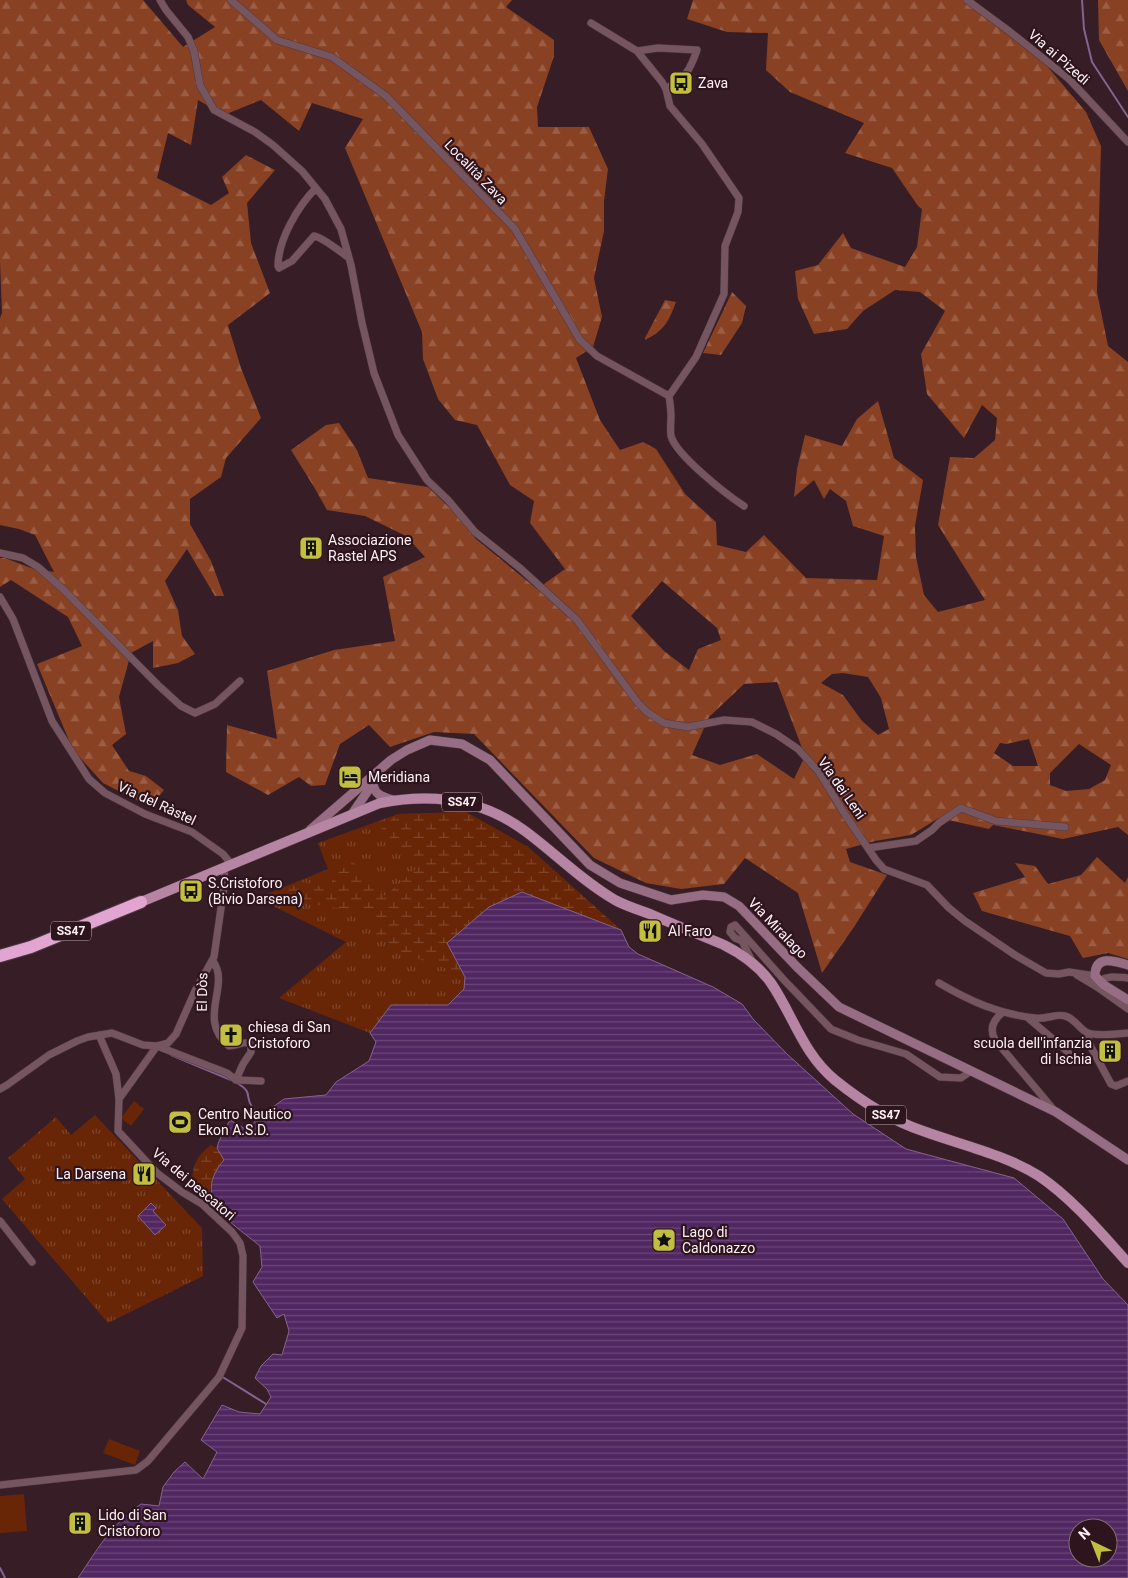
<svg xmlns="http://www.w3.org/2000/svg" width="1128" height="1578" font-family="Roboto,sans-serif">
<defs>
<pattern id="grass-tufts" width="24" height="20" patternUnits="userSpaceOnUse" patternTransform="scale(1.25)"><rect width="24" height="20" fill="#682606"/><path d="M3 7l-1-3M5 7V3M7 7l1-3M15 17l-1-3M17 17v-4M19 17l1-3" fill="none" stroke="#7f462b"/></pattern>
<pattern id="forest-firs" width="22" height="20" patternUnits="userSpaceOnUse" patternTransform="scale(1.25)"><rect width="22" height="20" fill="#894123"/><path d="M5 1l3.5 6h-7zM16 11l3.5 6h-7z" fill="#9b5d44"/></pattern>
<pattern id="wetland-marsh" width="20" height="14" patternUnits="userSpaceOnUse" patternTransform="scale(1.25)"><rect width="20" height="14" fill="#682606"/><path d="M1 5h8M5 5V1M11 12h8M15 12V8" fill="none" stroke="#7f462b"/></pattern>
<pattern id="water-rules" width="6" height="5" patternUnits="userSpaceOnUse" patternTransform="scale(1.25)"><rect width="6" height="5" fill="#512762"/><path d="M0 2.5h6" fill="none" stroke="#6b4779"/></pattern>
</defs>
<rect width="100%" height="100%" fill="#371d26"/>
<path fill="url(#grass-tufts)" d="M466,812l62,35 93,83 -99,-38 -75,51 18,34 -1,12 -16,17 -57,-1 -21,28 -91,-35 67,-56 -89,-44 71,-29 -10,-26 80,-29z
M95,1115l107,113 1,48 -95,47 -106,-124 23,-20 -17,-21 48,-41 15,18z"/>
<path fill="url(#forest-firs)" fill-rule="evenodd" d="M0,0h143l40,47 32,-20 -27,-22 -2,-5h326l-6,7 48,33v16l-17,51 1,20h51l19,42 -4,32v30l-10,47 8,39 -9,30 -17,11 24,62 20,30 23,-8 13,7 29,45 31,28 1,23 29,7 18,-17 42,43 71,2 7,-44 -31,-10 -7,-25 -16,-12 -6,10 -10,-19 -20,17 3,-28 8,-34 37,11 15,-27 21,-18 16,57 29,22 -8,46 1,31 8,38 14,17 47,-12 -47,-75 12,-68 24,1 21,-18 2,-22 -15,-13 -18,33 -37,-44 -6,-40 24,-43 -25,-19 -25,-2 -32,21 -16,18 -33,5 -16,-35 -3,-28 23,-6 25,-32 8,15 54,19 12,-20 5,-38 -4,-3 -26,-38 -47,-15 19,-30 -74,-31 -24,-22 2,-37 -41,-1 -40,-13 6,-19h271l83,66 39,46 15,34 -4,146 11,54 20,16v473l-10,-8 -55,12 -70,-14 -4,4 -50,-11 -28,17 -36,6 -29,8 4,13 37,13 -33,52 -32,46 -24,-80 -53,-35 -21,26 -43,5 -35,-6 -52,-25 -120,-124 -40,-2 -44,15 -21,-22 -29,19 -15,41 -14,1 -12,-9 -31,18 -42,-23 1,-47 50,14 -10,-68 67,-21 61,-9 -12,-64 42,-20 -19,-21 -41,-20 -38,-6 -13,-23 -23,-37 35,-25 13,-2 18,27 11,28 60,9 25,24 23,28 61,50 28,-20 -35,-46 4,-22 -24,-16 -33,-60 -22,-5 -17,-21 -15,-40 -1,-27 -77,-184 18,-29 -51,-16 -13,28 -38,-31 -37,15 -26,-15 -7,45 -23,-12 -11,45 54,27 18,-12 -7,-16 24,-22 29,15 -28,33 4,40 19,50 -42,32 13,43 20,50 -35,40 -5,19 -31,22v25l21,37 13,35h-9l-28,-47 -22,32 13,29 4,26 13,18 -17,9 -25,5v-27l-22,12 -12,44 7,37 -14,11 17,26 17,5 18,14 -14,17 -47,-24 -30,-33 -36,-86 45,-18 -14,-29 -57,-37 -11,7v-29h5l26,10 23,4 -19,-37 -16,-6 -19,-4v-207l2,-5 -2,-52zM662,581l55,47 4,12 -23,9 -9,21 -25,-19 -33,-35zM843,673l25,4 13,21 8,31 -11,6 -16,-14 -19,-26 -22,-12 11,-9zM777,682l28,74 -11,23 -37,-25 -37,11 -28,-10 17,-38 35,-33zM1029,739l9,27h-25l-19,-13 6,-10 6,1zM1079,744l32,21 -6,15 -16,9 -23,2 -16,-6v-12z
M1098,0h30v91l-29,-51z
M732,292l14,14 -4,17 -21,32 -18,-2z
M665,300l11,2c-7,19 -12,29 -31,38v-2z
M1097,857l28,26 3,-6v82l-20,-6 -25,5 -13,-22 -88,-25 -9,-18 52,-16 -10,-14 20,3 13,18 33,-9z"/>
<path fill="url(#wetland-marsh)" d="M466,812l62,35 93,83 -99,-38 -75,51 17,32 -59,-21 -29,-19 -3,-21 -74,-12 -18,-11 21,-9 30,7 2,-13 18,-15 33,35 33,-29 -37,-39 17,-14z
M211,1145l6,3 7,12 -14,29 5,16 -23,-21c1,-20 4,-27 19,-39z"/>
<path fill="#682606" d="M134,1101l10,8 -13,17 -10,-8z
M109,1439l31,12 -5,14 -32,-12z
M24,1494l3,37 -27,2v-37z"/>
<path fill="url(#water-rules)" stroke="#85638e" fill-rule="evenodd" d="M522,892l99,38 8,17 9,7 75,33 29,17 11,15 34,35 66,60 53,35 108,29 49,41 40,60 25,26v273h-1050c21,-31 32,-52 63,-74l18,2 4,-19 11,-15 11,-10 18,17 14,-27 -16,-12 21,-35 17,7 21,2 11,-17 -4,-8 -12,-11 6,-12 12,-12 9,1 7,-24 -5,-17 -7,4 -24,-36 9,-15 -2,-21c-28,-23 -70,-47 -36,-86l-7,-12 2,-7 11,-21 17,10 13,-14 24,-17 42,-4 10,-13 33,-21 7,-19 -6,-9 21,-28h57l16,-16 1,-12 -18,-34 42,-36zM1078,1528h30v30h-30z
M151,1203l5,5 -3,3 13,14 -11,10 -17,-19z"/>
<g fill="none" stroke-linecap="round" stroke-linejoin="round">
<path stroke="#85638e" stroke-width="2" d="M1082,0l2,29 8,33 36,55
M171,1055l60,25
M237,1083c17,10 7,12 15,24 2,3 6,6 9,8
M221,1376l45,28
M0,1568l5,10"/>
<g stroke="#4e3a41" stroke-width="8">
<path id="street" d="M160,0l6,10 22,27 6,14 6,34 14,25 41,22 18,13 29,26 23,28 16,30 10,36 11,58 12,50 24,62 29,45 21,20 27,32 45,36 57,52 61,83 9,9 17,11 24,4 36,-7 28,2 24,12 22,15 21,23 25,41 32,47 8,9 43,16 22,23 16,13 50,34 31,18 13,1 10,-2 26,4
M231,0l46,40 55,17 54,39 129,133 65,111 17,16 72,40 27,-39 28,-63 1,-48 13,-34 1,-14 -37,-54 -32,-38 -4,-17 -4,-7 -25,-31
M967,0l42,31 60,48 59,63
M591,23l46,28 21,-3 39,2c-8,23 -11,26 -31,39
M316,188c-18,18 -38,52 -38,78l1,2 13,-7 22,-25c8,1 27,16 35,22
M669,396c1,7 2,13 2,20 0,6 -1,14 0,20 5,19 56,59 73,70
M0,553l23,5 15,9 25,22 95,96 23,21 14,7 20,-9 25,-23
M0,597l13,22 39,102 37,58 16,14 40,21 47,18 31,22 9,11
M868,848l48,-7 16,-11 7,-7 22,-15 35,13 69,6
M213,961c18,25 -17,58 16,85 8,0 14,-5 22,-3v9l-8,12 -7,16
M753,963l-11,-22 -7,-3 -5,-6 1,-5 4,-2 49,55 47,49 27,11 48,14 34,23 21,1 10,-7
M1077,975l20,12 31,22
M1099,981c10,-6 18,-4 29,-3
M939,983c31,18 59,31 96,35 10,2 22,-5 30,-2 9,2 14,12 21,16 9,5 32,2 42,1
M1003,1012c-10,8 -14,17 -8,28l59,70
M1027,1017l41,35 4,6
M1086,1032l5,15 20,37 5,2 12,-5
M157,1046l70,27 9,7
M236,1080l25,1
M0,1089l7,-4 42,-30 28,-14 11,-4 24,-4 31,12 14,1 11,-3 8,-9 19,-43 19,-34 11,-77 -1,-11
M119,1099l38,-53
M0,1221l32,41
M0,1485l136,-15 12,-9 71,-84 23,-49 1,-72 -3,-13 -8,-11 -30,-28 -20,-12 -25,-19 -39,-42 1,-32 -3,-25 -17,-39"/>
</g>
<g stroke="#4e3a41" stroke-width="10">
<path id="secondary" d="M373,783c1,12 10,14 20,17
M352,814l26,-38
M310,830l81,-70 16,-10 23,-10 32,4 28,16 100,105 30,18 51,17 32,-5 21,2 15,9 58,61 42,40 217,105 72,48
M1128,965c-13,-4 -33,-11 -33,11l9,9 24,15"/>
</g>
<g stroke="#4e3a41" stroke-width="11">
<path id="primary" d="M141,902l239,-99c51,-10 102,-4 145,28 30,22 57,50 90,69 11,6 24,10 35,14 25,11 50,21 74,31 18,9 35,21 47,38 22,32 32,71 64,97 26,21 55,40 88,51 38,14 81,23 116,45 34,23 62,57 89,87"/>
</g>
<g stroke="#4e3a41" stroke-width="14">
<path id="highway" d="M0,956l31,-9 110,-45"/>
</g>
<use href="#street" stroke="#755660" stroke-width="7"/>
<use href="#secondary" stroke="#966d82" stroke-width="9"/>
<use href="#primary" stroke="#b685a4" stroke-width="10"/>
<use href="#highway" stroke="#e2a4d1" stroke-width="12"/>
</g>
<defs>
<g id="bus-square" transform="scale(1.25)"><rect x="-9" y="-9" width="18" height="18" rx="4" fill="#c1be40" stroke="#2d141d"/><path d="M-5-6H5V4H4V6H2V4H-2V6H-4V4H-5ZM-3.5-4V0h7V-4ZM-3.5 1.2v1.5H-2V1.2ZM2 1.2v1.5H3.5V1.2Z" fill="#111"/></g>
<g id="building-square" transform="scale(1.25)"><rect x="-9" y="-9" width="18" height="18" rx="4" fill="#c1be40" stroke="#2d141d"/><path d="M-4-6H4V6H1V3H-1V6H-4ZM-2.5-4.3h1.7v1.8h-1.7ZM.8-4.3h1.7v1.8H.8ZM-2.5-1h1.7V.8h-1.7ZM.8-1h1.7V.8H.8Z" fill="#111"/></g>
<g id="hotel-square" transform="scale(1.25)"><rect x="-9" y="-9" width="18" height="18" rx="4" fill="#c1be40" stroke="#2d141d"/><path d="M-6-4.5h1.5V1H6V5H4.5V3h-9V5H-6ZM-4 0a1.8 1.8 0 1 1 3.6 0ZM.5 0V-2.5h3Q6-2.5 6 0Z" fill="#111"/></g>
<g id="restaurant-square" transform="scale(1.25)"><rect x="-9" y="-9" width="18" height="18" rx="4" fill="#c1be40" stroke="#2d141d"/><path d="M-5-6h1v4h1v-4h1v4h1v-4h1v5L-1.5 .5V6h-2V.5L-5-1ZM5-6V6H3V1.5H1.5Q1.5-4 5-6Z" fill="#111"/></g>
<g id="church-square" transform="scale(1.25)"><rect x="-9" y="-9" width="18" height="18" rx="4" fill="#c1be40" stroke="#2d141d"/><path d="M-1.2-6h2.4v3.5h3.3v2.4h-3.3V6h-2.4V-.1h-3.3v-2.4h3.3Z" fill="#111"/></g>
<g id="stadium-square" transform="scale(1.25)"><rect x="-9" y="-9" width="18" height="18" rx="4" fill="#c1be40" stroke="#2d141d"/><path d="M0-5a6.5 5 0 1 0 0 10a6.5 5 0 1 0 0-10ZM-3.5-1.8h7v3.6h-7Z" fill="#111"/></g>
<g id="sight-square" transform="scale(1.25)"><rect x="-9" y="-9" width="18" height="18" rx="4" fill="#c1be40" stroke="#2d141d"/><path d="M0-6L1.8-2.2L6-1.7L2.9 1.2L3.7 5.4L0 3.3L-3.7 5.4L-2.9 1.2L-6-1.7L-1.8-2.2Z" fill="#111"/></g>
</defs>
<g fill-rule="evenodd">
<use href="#bus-square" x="681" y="83"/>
<use href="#building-square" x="311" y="548"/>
<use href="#hotel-square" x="350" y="777"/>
<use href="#bus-square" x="191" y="891"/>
<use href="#restaurant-square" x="650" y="931"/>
<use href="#church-square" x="231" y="1035"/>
<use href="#building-square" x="1110" y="1051"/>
<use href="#stadium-square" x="180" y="1122"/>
<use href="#restaurant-square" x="144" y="1174"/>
<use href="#sight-square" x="664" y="1240"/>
<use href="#building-square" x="80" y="1523"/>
</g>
<g text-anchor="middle" stroke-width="4.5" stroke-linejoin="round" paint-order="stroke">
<g fill="#2d141d" stroke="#bfaeb4" stroke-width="1">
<rect x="442" y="792.5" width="40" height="19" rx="4"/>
<rect x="51" y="921.5" width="40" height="19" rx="4"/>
<rect x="866" y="1105.5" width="40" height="19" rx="4"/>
</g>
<g font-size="12" font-weight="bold" fill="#fef0f4">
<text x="462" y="806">SS47</text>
<text x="71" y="935">SS47</text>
<text x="886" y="1119">SS47</text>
</g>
<g font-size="14" fill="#fef0f4" stroke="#2d141d">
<text transform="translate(1059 57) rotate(41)" y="5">Via ai Pizedi</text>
<text transform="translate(476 172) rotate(46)" y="5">Località Zava</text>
<text transform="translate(842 788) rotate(55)" y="5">Via dei Leni</text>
<text transform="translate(157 803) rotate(25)" y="5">Via del Ràstel</text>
<text transform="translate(778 928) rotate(46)" y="5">Via Miralago</text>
<text transform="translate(202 992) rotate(-89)" y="5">El Dòs</text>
<text transform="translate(194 1184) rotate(40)" y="5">Via dei pescatori</text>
</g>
<g font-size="14" fill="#fef0f4" stroke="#2d141d" text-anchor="start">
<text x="698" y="88">Zava</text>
<text x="328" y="545">Associazione<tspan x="328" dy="16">Rastel APS</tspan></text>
<text x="368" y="782">Meridiana</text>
<text x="208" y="888">S.Cristoforo<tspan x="208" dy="16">(Bivio Darsena)</tspan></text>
<text x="668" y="936">Al Faro</text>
<text x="248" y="1032">chiesa di San<tspan x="248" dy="16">Cristoforo</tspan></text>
<text x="1092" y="1048" text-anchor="end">scuola dell'infanzia<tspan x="1092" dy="16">di Ischia</tspan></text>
<text x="198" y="1119">Centro Nautico<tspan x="198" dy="16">Ekon A.S.D.</tspan></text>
<text x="126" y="1179" text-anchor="end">La Darsena</text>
<text x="682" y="1237">Lago di<tspan x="682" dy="16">Caldonazzo</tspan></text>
<text x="98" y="1520">Lido di San<tspan x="98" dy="16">Cristoforo</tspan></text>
</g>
</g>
<g transform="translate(1093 1543) rotate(317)"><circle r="24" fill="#2d141d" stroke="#816c73"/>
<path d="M0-4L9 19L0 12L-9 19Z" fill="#c1be40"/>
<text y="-8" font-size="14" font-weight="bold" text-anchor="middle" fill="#fef0f4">N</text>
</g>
</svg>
